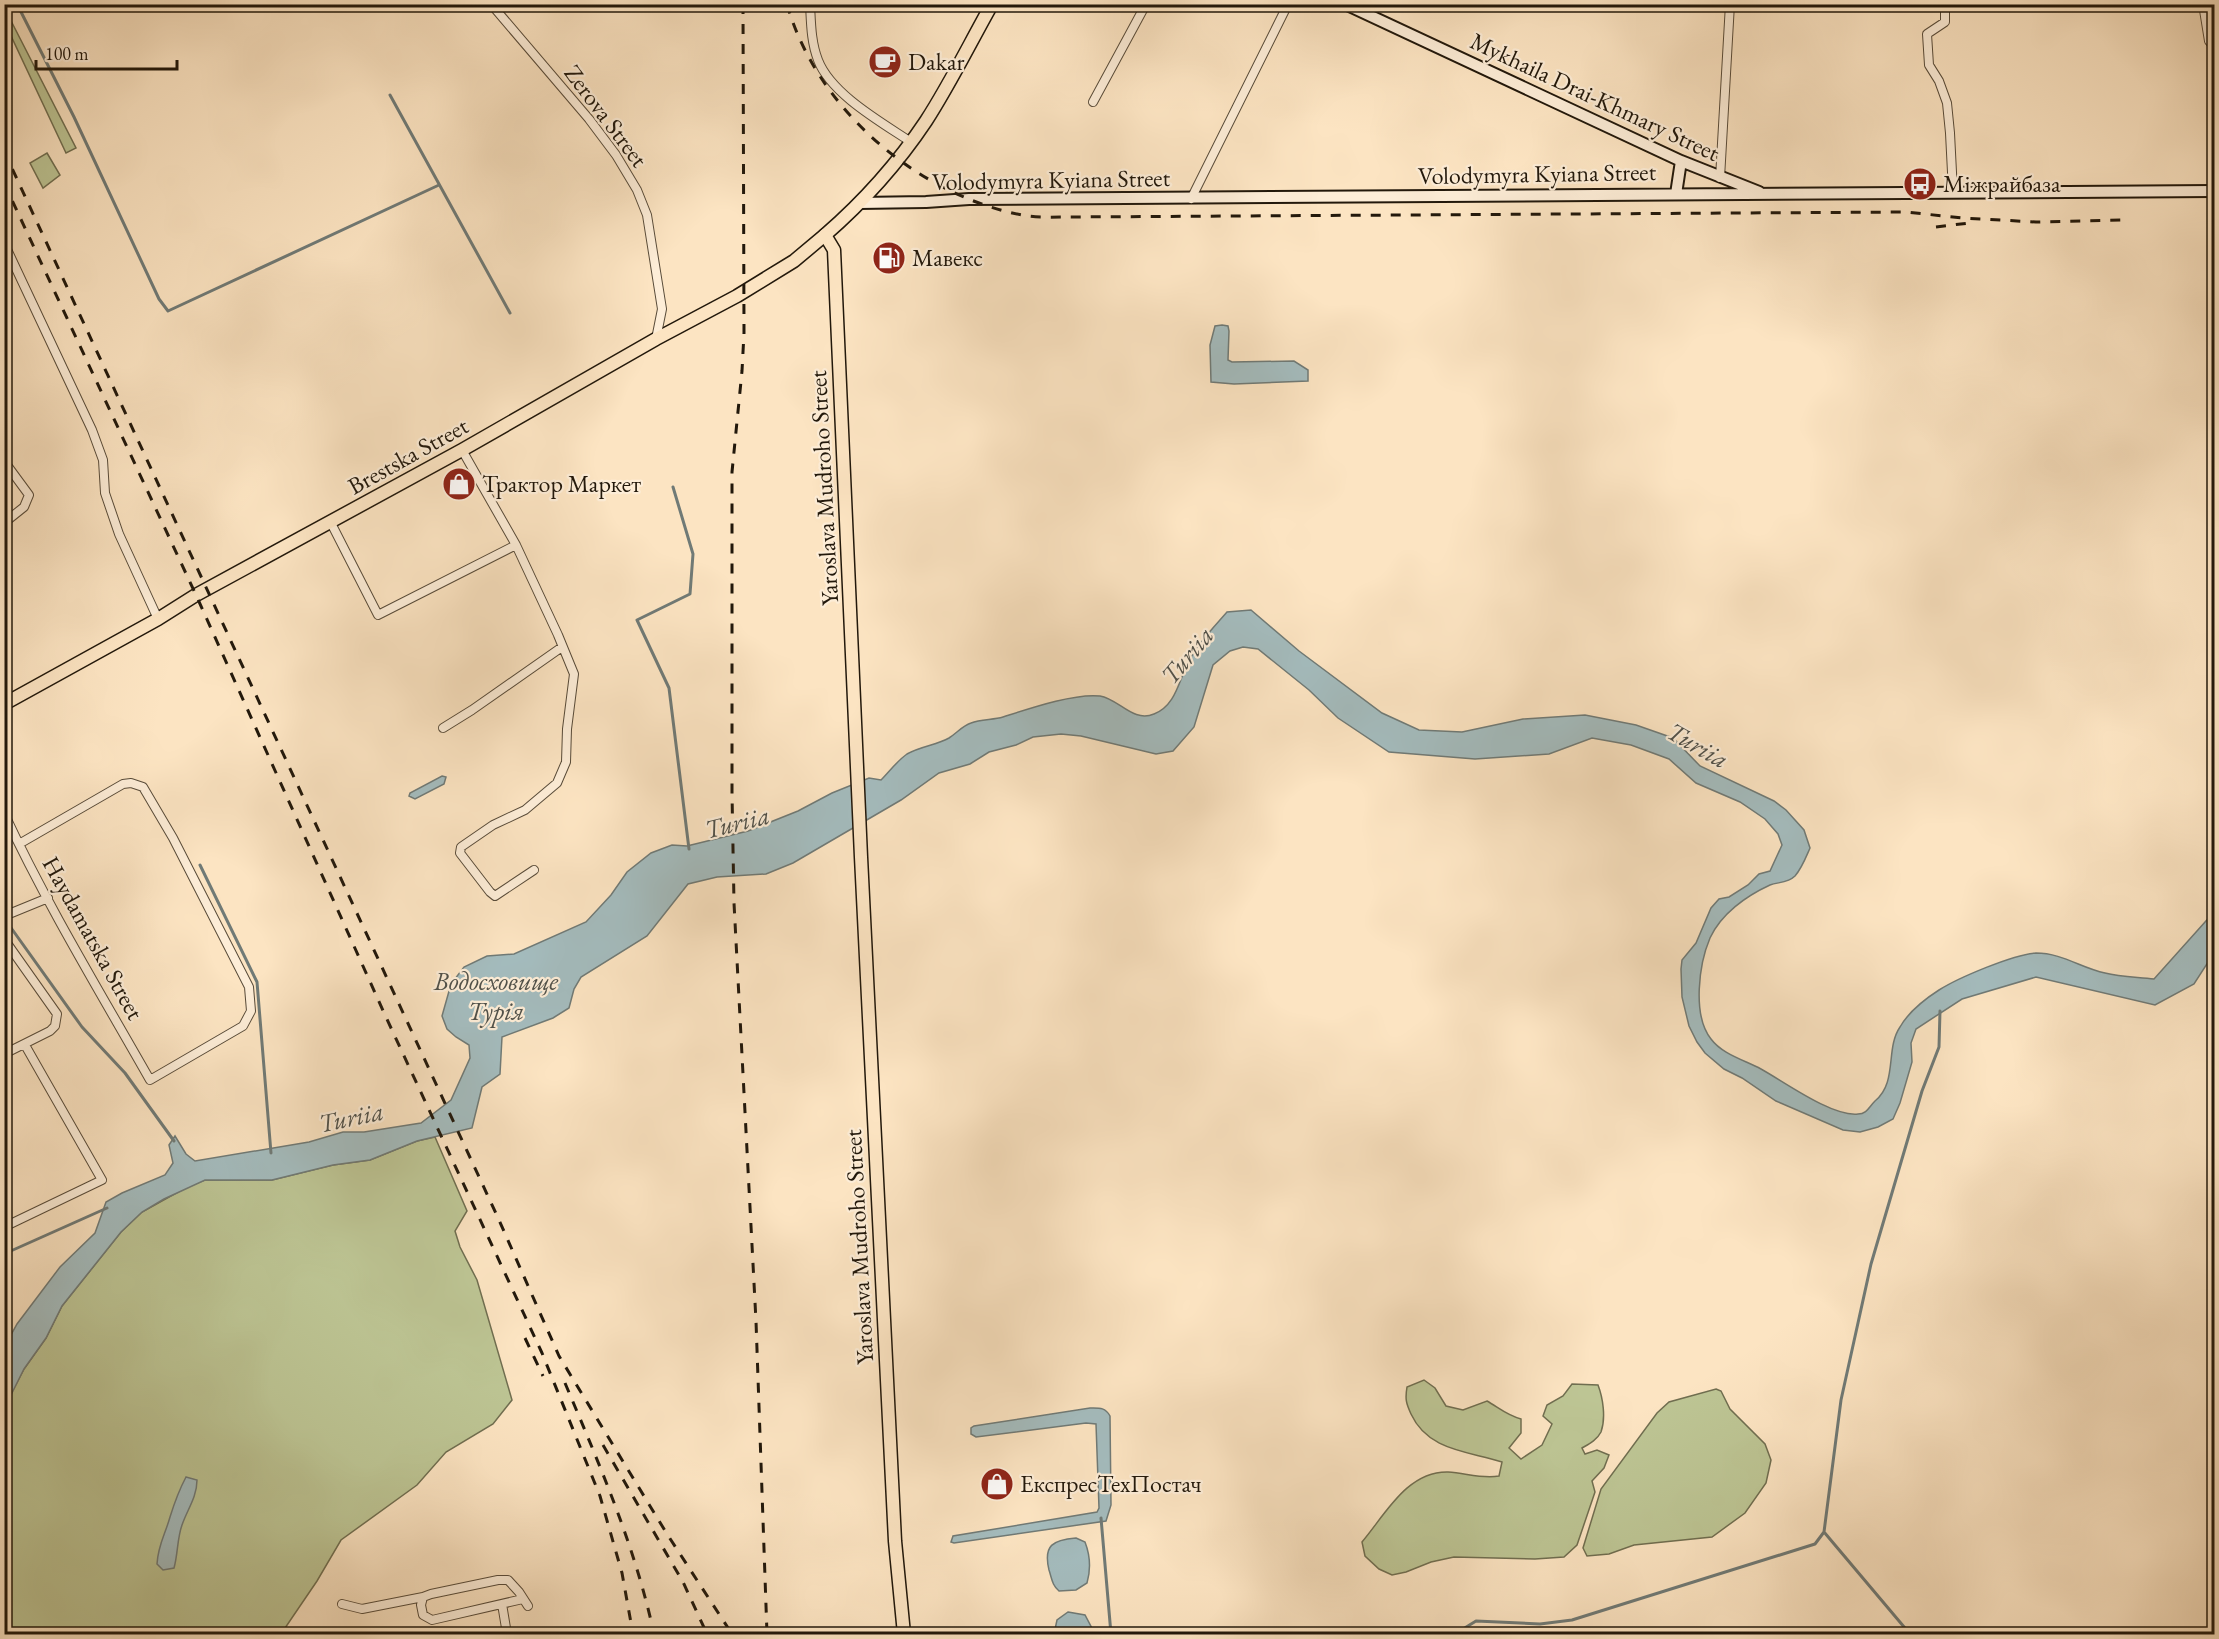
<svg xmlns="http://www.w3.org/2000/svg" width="2219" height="1639" font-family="'EB Garamond',serif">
<rect width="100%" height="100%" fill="#fce4c2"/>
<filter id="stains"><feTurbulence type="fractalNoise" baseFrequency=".00333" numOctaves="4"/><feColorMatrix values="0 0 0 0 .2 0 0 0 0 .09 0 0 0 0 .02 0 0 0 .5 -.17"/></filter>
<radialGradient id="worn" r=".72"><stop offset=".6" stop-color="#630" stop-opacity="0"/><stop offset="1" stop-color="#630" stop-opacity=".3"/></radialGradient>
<path fill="#bdc594" stroke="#706e50" stroke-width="1.5" d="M6,11l70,137 -10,5 -61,-130z
M47,153l13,22 -17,13 -13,-25z
M435,1137l32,74 -12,20 5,16 17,33 35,120 -19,24 -47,28 -29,33 -76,55 -24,41 -36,53h-276l-1,-227 20,-38 22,-31 16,-32 59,-74 21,-20 45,-25 18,-7h67l61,-15 37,-5 47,-19z
M1424,1380l11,8 11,18 17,4 24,-9c12,7 21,15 34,18v14l-12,15 12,11 21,-14 10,-21 -9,-8 4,-11 16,-9 9,-12 26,1c5,13 8,33 3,47 -4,8 -12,12 -19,16l3,6 12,-4 12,5 -5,13 -12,13 3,11 -18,53 -13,12 -29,2 -81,-2 -23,5 -25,10 -14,3 -13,-6 -14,-13 -3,-14c23,-27 45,-71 86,-70 18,1 33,7 51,4l3,-14c-34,-11 -74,-11 -91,-48 -5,-11 -6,-15 -4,-27z
M1716,1389l5,2 9,18 35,35 6,16 -5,23 -21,30 -33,24 -78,8 -25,9 -22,2 -4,-8 18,-59 56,-76 12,-11z"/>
<path fill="#a4bcbe" stroke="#707a76" stroke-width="1.5" d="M1222,325l6,1 1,5 -1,29 4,2 62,-1 14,9v11l-74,3 -23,-2 -1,-37 5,-19z
M1251,610l48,41 83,62 37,17 43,2 61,-13 62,-4 51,10 37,13 27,28 74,35 12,9 18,20 6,18c-4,9 -8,20 -15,28 -7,7 -17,6 -25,9 -24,11 -49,29 -60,53 -11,26 -18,77 1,101 11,15 33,21 50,30 22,12 71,48 97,45 9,0 11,-7 17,-13 23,-19 10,-52 25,-74 8,-14 25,-28 39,-37 19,-12 75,-36 97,-37 26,0 45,15 69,20 16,4 33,4 49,6l60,-67v41l-20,31 -39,21 -119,-28 -74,22 -46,30 -5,14 1,19 -12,41 -7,16 -15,8 -18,5 -17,-2 -67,-29 -34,-23 -18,-9 -19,-16 -8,-11 -8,-16 -7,-29 -1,-28 1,-9 14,-17 15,-35 8,-9 10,-2 19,-12 11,-11 11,-3 12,-26 -4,-11 -13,-15 -25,-17 -44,-19 -27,-24 -38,-14 -39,-7 -43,16 -74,5 -86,-7 -51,-34 -29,-28 -51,-41 -15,-2 -13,4 -17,14 -19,62 -21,24 -17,3 -75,-18 -20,-2 -28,3 -17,8 -27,7 -19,12 -31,9 -38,27 -108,63 -27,11 -49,3 -29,7 -41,52 -66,41 -7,12 -5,19 -16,10 -51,19 -2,37 -18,13 -10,41 -55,13 -47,19 -37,5 -61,15h-67l-41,19 -22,13 -21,20 -59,74 -16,32 -22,31 -19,38v-61l12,-22 43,-57 35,-34 11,-31 16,-9 43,-18 8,-12 -4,-18 6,-9 11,18 9,7 114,-19 34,-10h21l57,-9 30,-23 19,-42 -1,-13 -13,-8 -9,-8 -5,-13 9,-32 13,-17 23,-11 27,-2 72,-32 25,-27 16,-23 24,-19 21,-8 15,1 61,-15 50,-20 34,-18 37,-15 12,2c8,-8 16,-19 26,-26 14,-8 30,-9 42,-16 8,-5 13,-12 22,-15 10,-4 22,-3 32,-6 25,-8 71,-24 97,-21 19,3 33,27 54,18 23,-9 25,-36 36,-55 9,-17 24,-32 37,-47z
M442,776l4,1 -2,7 -29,15 -6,-3 1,-3z
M1090,1408c9,0 15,-1 20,8l1,89 -5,16 -152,22 -3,-1 2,-6 144,-24 2,-4 -3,-84 -10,-1 -110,14 -5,-3v-6l3,-2z
M186,1477l11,3c0,17 -10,30 -15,45 -5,14 -4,29 -8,43l-11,2 -6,-6c1,-19 8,-29 13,-47 5,-16 8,-25 16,-40z
M1076,1538l9,4c5,13 6,27 2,41l-11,7 -17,1c-7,-6 -7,-12 -10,-21 -6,-25 4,-30 27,-32z
M1068,1612l17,3 10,19h-41l3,-14z"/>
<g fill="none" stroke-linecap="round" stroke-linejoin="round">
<path stroke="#707a76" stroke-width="3" d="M17,4l57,113 85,182 9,12 271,-126
M390,95l120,218
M673,487l20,67 -3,40 -53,26 32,68 20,161
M200,865l57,117 14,171
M4,918l78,109 43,46 49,68
M4,1254l103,-46
M1101,1518l10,116
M1455,1634l21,-13 64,3 32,-4 243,-76 9,-12
M1910,1634l-86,-102 17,-132 30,-136 51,-173 17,-44 1,-36"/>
<g stroke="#584b39" stroke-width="10">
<path id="minor" d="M491,4l98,115 27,36 21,35 10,25 15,94 -6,30
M810,4c1,19 1,38 8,56 13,34 63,62 93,82
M1945,4v18l-18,12 2,31 10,16 8,22 3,30 3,59
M2203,4l6,37 5,6
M1093,102l53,-98
M1720,178l10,-174
M1191,199l97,-195
M4,243l88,187 11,30 2,33 14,41 39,85
M462,450l54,95 42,90 16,39 -7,55 -1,33 -9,21 -32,27 -32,15 -32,22 -1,6 30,39 5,4 39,-26
M4,461l25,34 -5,12 -20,16
M331,523l47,92 138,-70
M443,728l29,-18 90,-63
M4,813c43,92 96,179 146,267l93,-54 8,-15 -2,-24 -76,-149 -30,-51 -12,-4 -8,1 -104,60
M4,916l44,-18
M4,939l53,75 -2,12 -5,5 -46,23
M4,1227l98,-47 -77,-135
M523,1599l-91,21 -9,-5 -2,-10 2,-8 8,-3 67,-14h10l11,12 9,14
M342,1604l20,5 61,-12
M502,1604l5,30"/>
</g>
<g stroke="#22180b" stroke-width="14">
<path id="secondary" d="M1345,4l336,157 78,31
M1676,194l5,-33
M859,203l67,-1 43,-3 1245,-8"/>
</g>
<g stroke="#22180b" stroke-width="15">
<path id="primary" d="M4,704l154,-85 38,-24 266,-145 194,-111 81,-43 57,-35 31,-26"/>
</g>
<g stroke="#22180b" stroke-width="15">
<path id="trunk" d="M904,1634l-9,-93 -34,-684 -27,-607 -9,-15c38,-33 73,-72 101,-114 24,-37 44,-78 66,-117"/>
</g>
<use href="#minor" stroke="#fdedd7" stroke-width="8"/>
<use href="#secondary" stroke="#fdedd7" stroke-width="10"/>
<use href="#primary" stroke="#fce4c2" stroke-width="12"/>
<use href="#trunk" stroke="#fce4c2" stroke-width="12"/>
<path stroke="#22180b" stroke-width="3" stroke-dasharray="10 10" stroke-linecap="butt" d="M743,4l1,329 -2,38 -10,101v321l2,110 22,418 11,313
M787,4c29,104 130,191 235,211 15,3 31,2 46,2l838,-5 56,6 74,4 86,-2
M4,151l495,1069 60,136 108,178 65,100
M4,183l192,412 189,420 157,338 58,143 22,77 11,61
M1936,227l33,-4
M525,1338l18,38
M565,1383c35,83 70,163 89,251
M603,1445l80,137 24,52"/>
</g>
<defs>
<g id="cafe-disc" transform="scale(1.725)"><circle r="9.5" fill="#8f2418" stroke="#fdedd7"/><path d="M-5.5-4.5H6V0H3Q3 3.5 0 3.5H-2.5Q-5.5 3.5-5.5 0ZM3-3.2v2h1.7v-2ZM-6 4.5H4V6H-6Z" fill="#fff"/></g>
<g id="bus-disc" transform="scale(1.725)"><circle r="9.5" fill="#8f2418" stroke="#fdedd7"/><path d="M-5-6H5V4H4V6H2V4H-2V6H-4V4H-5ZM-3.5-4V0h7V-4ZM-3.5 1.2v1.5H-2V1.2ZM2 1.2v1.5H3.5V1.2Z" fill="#fff"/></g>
<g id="fuel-disc" transform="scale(1.725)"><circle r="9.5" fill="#8f2418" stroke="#fdedd7"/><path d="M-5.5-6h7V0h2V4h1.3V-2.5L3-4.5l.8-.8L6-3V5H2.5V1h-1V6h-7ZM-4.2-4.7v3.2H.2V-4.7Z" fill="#fff"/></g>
<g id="shop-disc" transform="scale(1.725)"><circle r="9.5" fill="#8f2418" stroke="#fdedd7"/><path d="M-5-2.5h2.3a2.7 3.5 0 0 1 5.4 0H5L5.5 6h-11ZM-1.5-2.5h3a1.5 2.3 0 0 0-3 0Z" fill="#fff"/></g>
</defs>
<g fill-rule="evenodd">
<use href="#cafe-disc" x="885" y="62"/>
<use href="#bus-disc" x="1920" y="184"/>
<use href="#fuel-disc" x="889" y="258"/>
<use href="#shop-disc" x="459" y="484"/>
<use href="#shop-disc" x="997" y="1484"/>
</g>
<g text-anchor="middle" stroke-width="4.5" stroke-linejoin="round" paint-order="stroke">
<g font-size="24" fill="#22180b" stroke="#fdedd7" text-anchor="start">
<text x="908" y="70">Dakar</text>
<text x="1943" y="192">Міжрайбаза</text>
<text x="912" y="266">Мавекс</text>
<text x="482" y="492">Трактор Маркет</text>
<text x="1020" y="1492">ЕкспресТехПостач</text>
</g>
<g font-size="24" fill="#22180b" stroke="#fdedd7">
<text transform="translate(1595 97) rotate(25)" y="8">Mykhaila Drai-Khmary Street</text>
<text transform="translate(606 116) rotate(53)" y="8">Zerova Street</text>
<text transform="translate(1537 174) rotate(-1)" y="8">Volodymyra Kyiana Street</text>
<text transform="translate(1051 180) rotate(-1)" y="8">Volodymyra Kyiana Street</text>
<text transform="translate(408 456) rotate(-29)" y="8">Brestska Street</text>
<text transform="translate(824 488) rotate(-93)" y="8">Yaroslava Mudroho Street</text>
<text transform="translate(93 938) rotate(61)" y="8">Haydamatska Street</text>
<text transform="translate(859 1247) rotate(-93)" y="8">Yaroslava Mudroho Street</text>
</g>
<g font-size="26" font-style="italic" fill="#50514a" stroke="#fdedd7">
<text transform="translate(1187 655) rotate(-50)" y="9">Turiia</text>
<text transform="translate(1698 745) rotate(30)" y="9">Turiia</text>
<text transform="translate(737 822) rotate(-14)" y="9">Turiia</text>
<text x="496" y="990">Водосховище<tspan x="496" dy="30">Турія</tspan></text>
<text transform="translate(351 1117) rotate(-12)" y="9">Turiia</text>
</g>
</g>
<rect width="2219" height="1639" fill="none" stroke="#fce4c2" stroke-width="24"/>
<rect x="6" y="6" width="2207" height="1627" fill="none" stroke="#22180b" stroke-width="3"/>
<rect x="12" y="12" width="2195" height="1615" fill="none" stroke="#22180b" stroke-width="1.5"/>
<path d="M36 60v9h141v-9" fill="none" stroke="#22180b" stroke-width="3"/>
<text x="45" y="60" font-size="18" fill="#22180b" stroke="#fdedd7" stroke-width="4.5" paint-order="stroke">100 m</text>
<rect width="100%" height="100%" filter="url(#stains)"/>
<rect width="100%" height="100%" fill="url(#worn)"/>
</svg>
